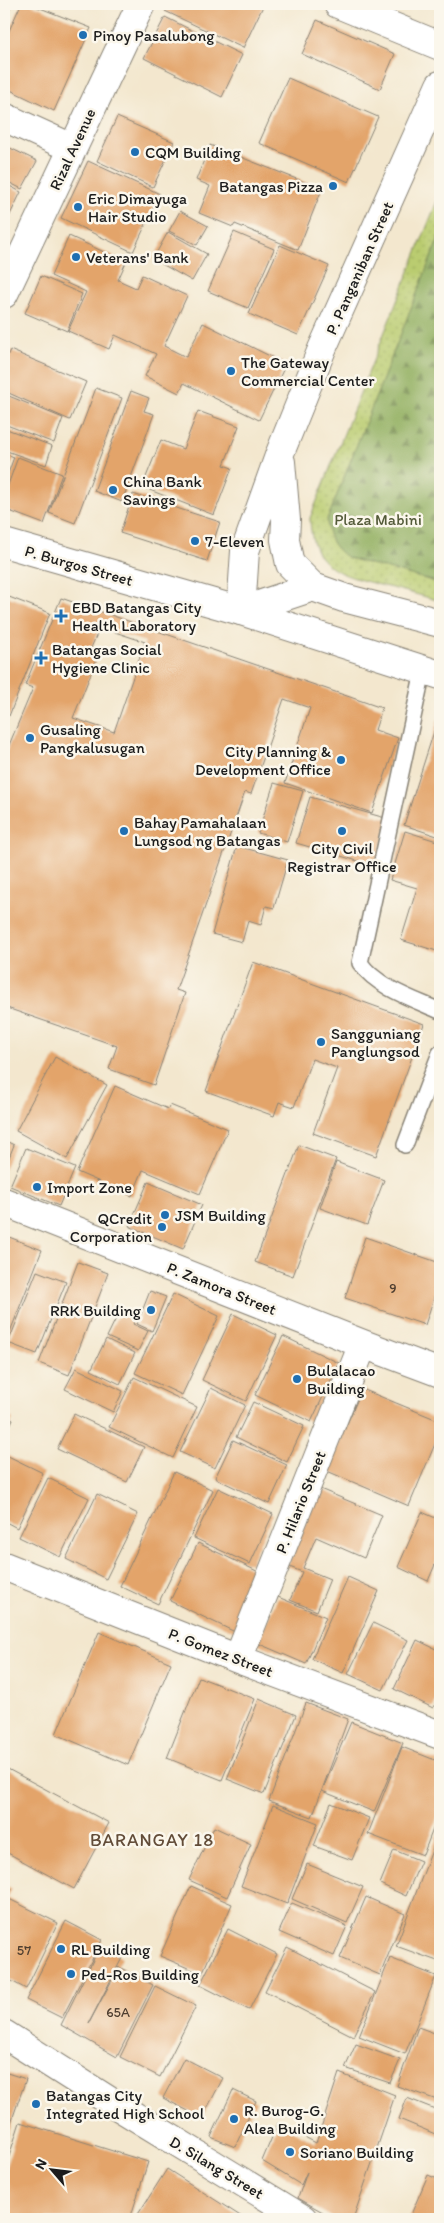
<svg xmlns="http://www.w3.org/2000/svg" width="444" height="2223" font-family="Itim,sans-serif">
<defs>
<pattern id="grass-dots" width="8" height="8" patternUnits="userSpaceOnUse" patternTransform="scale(1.25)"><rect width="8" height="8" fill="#bacc6f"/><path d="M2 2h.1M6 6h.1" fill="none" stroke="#9faf60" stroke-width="1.8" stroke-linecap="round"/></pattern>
<pattern id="forest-firs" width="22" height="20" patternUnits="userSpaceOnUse" patternTransform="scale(1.25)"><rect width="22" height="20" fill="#93b062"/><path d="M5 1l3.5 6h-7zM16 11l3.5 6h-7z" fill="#778e50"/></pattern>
</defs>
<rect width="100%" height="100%" fill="#fbf7ec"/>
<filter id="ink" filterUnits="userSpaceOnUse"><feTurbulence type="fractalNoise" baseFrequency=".02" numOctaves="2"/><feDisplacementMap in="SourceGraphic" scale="10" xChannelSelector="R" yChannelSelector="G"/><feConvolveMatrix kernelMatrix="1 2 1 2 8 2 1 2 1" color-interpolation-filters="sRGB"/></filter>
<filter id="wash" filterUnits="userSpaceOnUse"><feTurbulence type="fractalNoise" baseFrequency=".0096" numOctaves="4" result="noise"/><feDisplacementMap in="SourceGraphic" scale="20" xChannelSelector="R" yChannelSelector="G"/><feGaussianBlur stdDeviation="1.12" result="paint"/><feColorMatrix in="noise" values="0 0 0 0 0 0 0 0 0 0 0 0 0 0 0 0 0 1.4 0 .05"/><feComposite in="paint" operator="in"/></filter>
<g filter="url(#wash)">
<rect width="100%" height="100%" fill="#f3e7ce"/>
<path fill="url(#grass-dots)" stroke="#6b7446" d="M440,194v407c-20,-6 -40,-11 -60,-16 -42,-11 -69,-17 -70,-67z"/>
<path fill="url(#forest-firs)" stroke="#58663f" d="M440,235v348l-92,-25c-15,-10 -20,-20 -21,-38z"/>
<g id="blocks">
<path fill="#e3a46b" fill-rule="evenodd" d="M4,4h8l-8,18z
M21,4h9l61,24 -37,83 -50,-24v-45z
M169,4h95l-21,44 -78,-37z
M165,17l77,38 -20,42 -78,-39z
M317,20l78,34 -15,35 -78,-35z
M288,78l90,39 -29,65 -90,-39z
M117,117l57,25 -21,45 -56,-26z
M4,145l33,16 -15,28 -18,-9z
M210,145l112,44 -24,61 -63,-26 -2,3 -34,-14 11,-27 -14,-6z
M88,161l72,33 -27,58 -72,-34z
M4,183l17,9 -14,29 -3,-2z
M180,211l28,15 -11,19 -28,-14z
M168,232l39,22 -15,27 -39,-22z
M234,232l40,17 -26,59 -40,-17z
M69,236l57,26 -8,18 18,8 6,-13 45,21 -23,50 22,11 17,-34 83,41 -27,56 -75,-37 -5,10 -34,-17 11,-22 -41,-19 -6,14 -41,-18 18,-39 -35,-16z
M280,245l49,21 -31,69 -49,-21z
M41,276l41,18 -15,37 -42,-18z
M10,350l76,32 -16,38 -66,-29v-28z
M96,388l26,10 -47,125 -26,-10z
M131,391l18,7 -5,13 10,3 -32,88 -28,-11z
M4,394l59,24 -9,25 -50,-19z
M198,411l41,15 -15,39 8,3 -18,47 -72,-28 19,-47 22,9z
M4,428l48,18 -6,19 -42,-15z
M4,453l10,4 -10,28z
M18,457l44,17 -18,50 -40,-15v-13z
M133,494l87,28 -13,39 -87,-28z
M4,595l46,18 -41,103 -5,-2z
M61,598l321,110 -7,22 23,8 -26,75 -87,-30 25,-75 -26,-9 -33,95 -6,-2 -69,198 9,3 -31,92 -45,-16 8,-23 -113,-39v-250l29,-69 -8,-3zM100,627l45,15 -31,90 -41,-14 27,-67 -9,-3z
M438,719l2,1v117l-36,-12z
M274,783l29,8 -16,51 -29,-9z
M310,797l79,22 -14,47 -79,-23z
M405,831l35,11v110l-39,-12 16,-52 -27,-8z
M237,846l51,14 -14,48 -8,-2 -5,19 -13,-4 -6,21 -30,-8z
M253,962l171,62 -48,132 -63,-23 24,-65 -25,-9 -18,48 -15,-5 -5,14 -68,-25z
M55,1057l52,28 -40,74 -51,-28z
M115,1086l53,23 2,-4 58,24 -28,65 -57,-24 -11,26 -55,-24z
M4,1140l10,5 -10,25z
M299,1145l37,14 -43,117 -38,-14z
M26,1148l49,20 -16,38 -49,-20z
M336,1162l48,18 -17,45 -47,-17z
M148,1182l54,23 -19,44 -54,-23z
M4,1235l38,15 -34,87 -4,-1z
M365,1237l75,26v16l-15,46 -80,-27z
M78,1262l30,11 -39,102 -30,-12z
M37,1271l29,11 -29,72 -29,-11z
M150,1291l16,6 -14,34 -15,-7z
M173,1294l46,22 -37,79 -47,-22z
M121,1308l16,8 -4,8 15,7 -10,20 -31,-14z
M233,1314l44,21 -31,66 -44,-21z
M283,1336l56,27 -28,59 -56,-27z
M106,1339l29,14 -15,31 -29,-14z
M76,1368l47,23 -10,21 -48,-23z
M134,1377l63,30 -24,51 -64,-31z
M211,1388l34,17 -30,63 -35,-16z
M362,1389l78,32v11l-31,74 -82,-35z
M253,1402l51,24 -17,36 -51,-25z
M4,1414l9,5 -9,19z
M74,1414l70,33 -17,35 -70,-33z
M233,1440l54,25 -18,39 -54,-26z
M4,1454l39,19 -26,55 -13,-7z
M174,1472l39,18 -55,114 -38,-18z
M48,1478l41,20 -29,59 -41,-20z
M218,1488l55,26 -23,50 -56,-26z
M320,1489l62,26 -18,43 -48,-21 -13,31 27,11 -13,32 -27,-11 12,-28 -15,-6z
M97,1494l41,20 -32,65 -40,-20z
M422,1512l18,8v33l-12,28 -30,-14z
M198,1543l65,31 -28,58 -65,-31z
M348,1577l31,14 -36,82 -31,-14z
M278,1597l48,20 -20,47 -49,-21z
M373,1623l35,17 -25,50 -35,-16z
M99,1632l72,31 -43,102 -72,-31z
M417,1640l23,11v41l-7,16 -39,-19z
M199,1677l56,22 -33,81 -55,-22z
M259,1699l37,16 -32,79 -37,-15z
M306,1703l42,16 -36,98 -43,-16z
M351,1722l52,21 -29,69 -52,-21z
M402,1747l38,15v49l-17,44 -55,-21z
M4,1767l105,56 -35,66 -70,-38z
M331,1803l38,15 -17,42 -38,-14z
M273,1805l45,18 -31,81 -46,-18z
M214,1827l37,17 -24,53 -38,-17z
M440,1829v133l-44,-16z
M394,1850l27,11 -15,35 -26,-12z
M307,1864l56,23 -16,36 -55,-24z
M4,1884l8,5 -5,9 51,25 -32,66 -22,-12z
M191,1886l41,18 -30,70 -42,-18z
M366,1897l39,17 -25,61 -40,-17z
M292,1903l55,23 -13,30 -55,-24z
M66,1921l36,19 -40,78 -36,-18z
M228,1929l49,25 -28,56 -49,-25z
M100,1946l22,12 -33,65 30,-56 34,18 -36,72 -56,-32z
M287,1947l88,45 -22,44 -88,-45z
M390,1958l46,18 -31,78 -46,-18z
M155,1986l41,20 -36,71 -40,-20z
M418,2027l22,8v66l-43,-15z
M356,2044l44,16 -10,23 -45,-15z
M184,2058l39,20 -21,40 -39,-20z
M4,2072l22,7 -22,64z
M339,2073l56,22 -42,124h-18l-37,-21 9,-26 -6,13 -39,-24 16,-38 38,20z
M233,2090l23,11 -21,46 -24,-10z
M407,2098l33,13v25l-41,-17z
M20,2122l128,40 -18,57h-126v-47z
M167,2169l78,50h-110z
M428,2175l12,5v39h-31z"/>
</g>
</g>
<g filter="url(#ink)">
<use href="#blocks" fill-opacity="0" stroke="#888275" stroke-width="1"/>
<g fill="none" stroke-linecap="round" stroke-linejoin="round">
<g stroke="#888275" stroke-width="18">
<path id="service" d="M423,671l-63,292c18,25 53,36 80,48
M405,1145l35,-92"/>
</g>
<g stroke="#888275" stroke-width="30">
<path id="minor" d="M4,1202l359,142 77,29
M4,1566l234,93 202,76
M238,1659l125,-315"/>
</g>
<g stroke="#888275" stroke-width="30">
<path id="tertiary" d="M338,4l102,42
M4,117l68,31
M281,462l5,58 -1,20 5,24 23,23
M241,611l4,-60 35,-98 42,-104 118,-264
M4,2034l104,66 195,119"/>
</g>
<g stroke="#888275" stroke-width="30">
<path id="secondary" d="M4,294l137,-290
M4,543l237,68 199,64
M241,611l72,-24 31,11 96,25"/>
</g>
<use href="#service" stroke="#fff" stroke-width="15"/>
<use href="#minor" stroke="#fff" stroke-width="28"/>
<use href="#tertiary" stroke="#fff" stroke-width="28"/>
<use href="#secondary" stroke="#fff" stroke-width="28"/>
</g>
</g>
<g fill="#1f6fb2" stroke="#fbf7ec" stroke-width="2">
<circle cx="83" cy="35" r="5"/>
<circle cx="135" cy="152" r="5"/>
<circle cx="333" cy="186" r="5"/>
<circle cx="78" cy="207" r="5"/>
<circle cx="76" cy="257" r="5"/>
<circle cx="231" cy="371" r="5"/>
<circle cx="113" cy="490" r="5"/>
<circle cx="195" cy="541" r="5"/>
<path d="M58.5 608.5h5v5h5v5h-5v5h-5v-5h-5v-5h5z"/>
<path d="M38.5 650.5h5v5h5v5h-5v5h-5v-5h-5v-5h5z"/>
<circle cx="30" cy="738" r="5"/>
<circle cx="341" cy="760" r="5"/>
<circle cx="124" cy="831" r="5"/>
<circle cx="342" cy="831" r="5"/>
<circle cx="321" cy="1042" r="5"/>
<circle cx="37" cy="1187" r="5"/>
<circle cx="165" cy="1215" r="5"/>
<circle cx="162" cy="1227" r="5"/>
<circle cx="151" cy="1310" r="5"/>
<circle cx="297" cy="1379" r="5"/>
<circle cx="61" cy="1949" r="5"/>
<circle cx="71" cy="1974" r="5"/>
<circle cx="36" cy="2104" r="5"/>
<circle cx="234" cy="2119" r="5"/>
<circle cx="290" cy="2152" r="5"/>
</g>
<g text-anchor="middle" stroke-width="5" stroke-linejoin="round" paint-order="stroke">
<g font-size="14" fill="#4e3e30">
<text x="393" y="1293">9</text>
<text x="24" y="1955">57</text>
<text x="118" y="2017">65A</text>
</g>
<g font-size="16" fill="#1c1c1c" stroke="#fbf7ec" text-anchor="start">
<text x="93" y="41">Pinoy Pasalubong</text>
<text x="145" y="158">CQM Building</text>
<text x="323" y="192" text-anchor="end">Batangas Pizza</text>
<text x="88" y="204">Eric Dimayuga<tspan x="88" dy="18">Hair Studio</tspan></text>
<text x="86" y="263">Veterans' Bank</text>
<text x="241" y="368">The Gateway<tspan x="241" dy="18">Commercial Center</tspan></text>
<text x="123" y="487">China Bank<tspan x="123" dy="18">Savings</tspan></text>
<text x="205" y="547">7-Eleven</text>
<text x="72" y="613">EBD Batangas City<tspan x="72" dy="18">Health Laboratory</tspan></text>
<text x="52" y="655">Batangas Social<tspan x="52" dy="18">Hygiene Clinic</tspan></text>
<text x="40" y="735">Gusaling<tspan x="40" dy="18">Pangkalusugan</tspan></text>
<text x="331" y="757" text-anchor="end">City Planning &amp;<tspan x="331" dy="18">Development Office</tspan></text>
<text x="134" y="828">Bahay Pamahalaan<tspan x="134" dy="18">Lungsod ng Batangas</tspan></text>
<text x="342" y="854" text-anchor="middle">City Civil<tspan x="342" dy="18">Registrar Office</tspan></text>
<text x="331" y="1039">Sangguniang<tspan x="331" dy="18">Panglungsod</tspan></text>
<text x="47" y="1193">Import Zone</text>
<text x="175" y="1221">JSM Building</text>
<text x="152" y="1224" text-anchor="end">QCredit<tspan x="152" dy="18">Corporation</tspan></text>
<text x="141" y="1316" text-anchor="end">RRK Building</text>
<text x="307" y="1376">Bulalacao<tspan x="307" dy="18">Building</tspan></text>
<text x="71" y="1955">RL Building</text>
<text x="81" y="1980">Ped-Ros Building</text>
<text x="46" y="2101">Batangas City<tspan x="46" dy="18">Integrated High School</tspan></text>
<text x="244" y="2116">R. Burog-G.<tspan x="244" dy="18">Alea Building</tspan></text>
<text x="300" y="2158">Soriano Building</text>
</g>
<g font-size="16" fill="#1c1c1c" stroke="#fbf7ec">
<text transform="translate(72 149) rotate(-65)" y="6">Rizal Avenue</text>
<text transform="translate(359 268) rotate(-66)" y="6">P. Panganiban Street</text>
<text transform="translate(79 565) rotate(16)" y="6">P. Burgos Street</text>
<text transform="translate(222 1288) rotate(22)" y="6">P. Zamora Street</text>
<text transform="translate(300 1502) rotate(-68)" y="6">P. Hilario Street</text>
<text transform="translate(221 1652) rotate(21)" y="6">P. Gomez Street</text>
<text transform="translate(217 2167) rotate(31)" y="6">D. Silang Street</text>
</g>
<g font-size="16" fill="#535a39" stroke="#fbf7ec">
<text x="378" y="525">Plaza Mabini</text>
</g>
<g font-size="18" letter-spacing="1" fill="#624c38" stroke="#fbf7ec">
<text x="152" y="1846">BARANGAY 18</text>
</g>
</g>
<rect width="444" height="2223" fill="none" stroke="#fbf7ec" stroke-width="20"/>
<g transform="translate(52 2170) rotate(298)" stroke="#fbf7ec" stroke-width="4" paint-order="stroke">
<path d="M0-4L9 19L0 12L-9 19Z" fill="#1c1c1c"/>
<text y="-8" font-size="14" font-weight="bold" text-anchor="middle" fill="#1c1c1c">N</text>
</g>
</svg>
